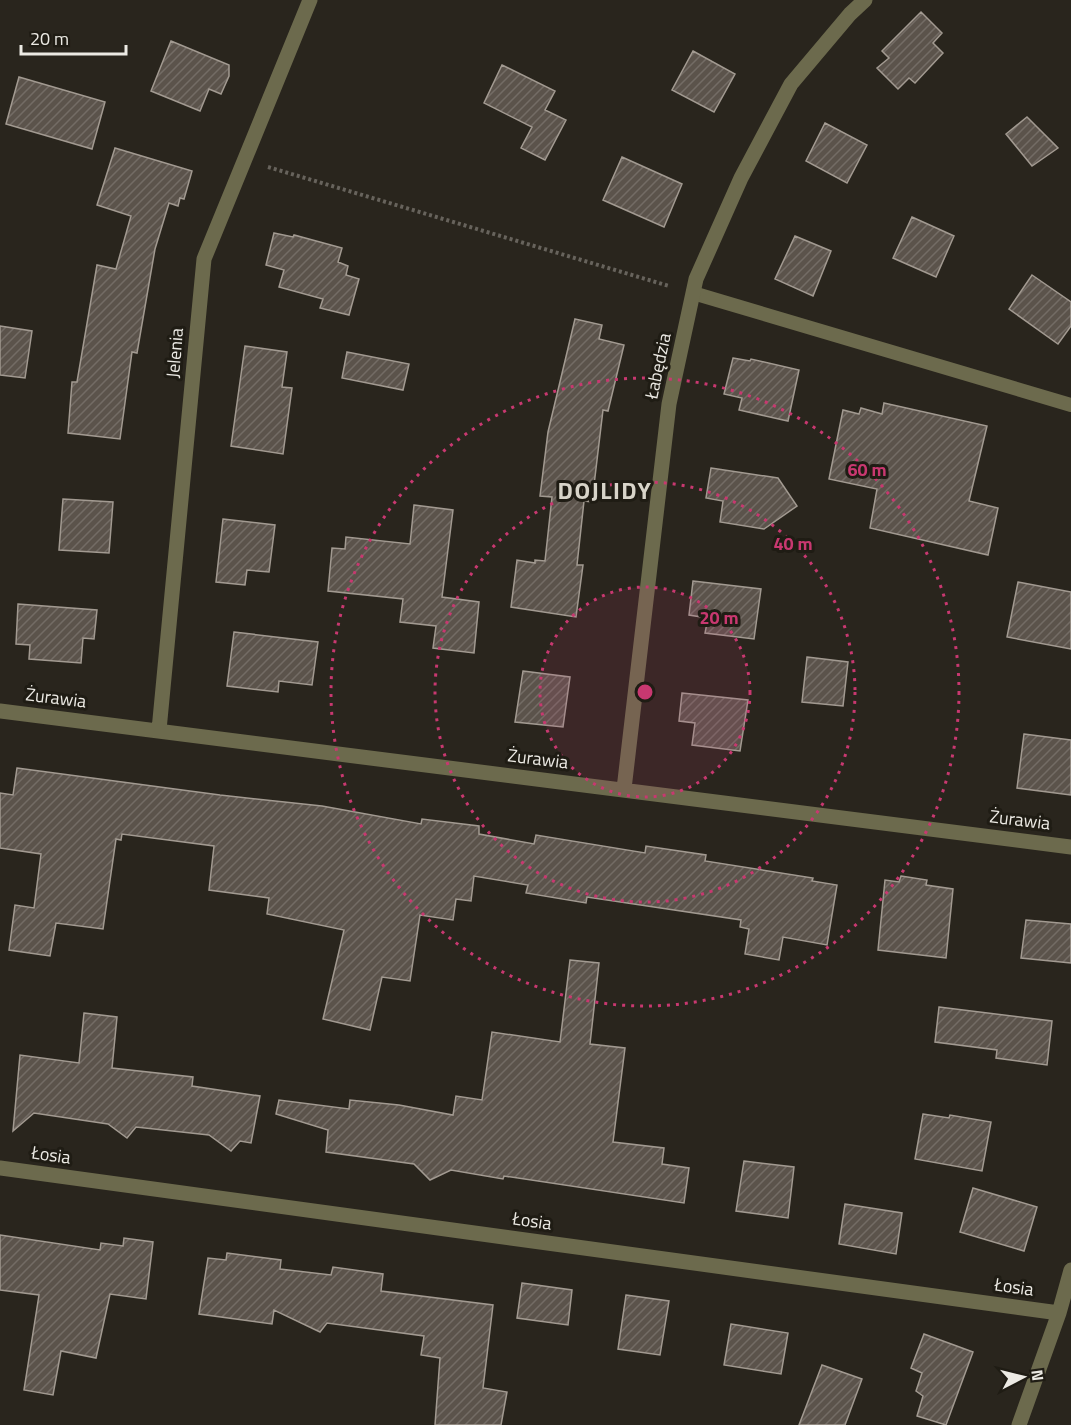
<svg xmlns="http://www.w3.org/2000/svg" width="1071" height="1425" font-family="'Titillium Web',sans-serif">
<defs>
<pattern id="building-hatch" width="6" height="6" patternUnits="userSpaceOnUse" patternTransform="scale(1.5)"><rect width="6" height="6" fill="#5b534b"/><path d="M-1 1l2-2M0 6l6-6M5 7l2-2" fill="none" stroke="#736c65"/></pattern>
</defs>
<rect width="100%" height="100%" fill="#29251d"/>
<path fill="url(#building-hatch)" stroke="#a29a91" stroke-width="1.5" d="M921,12l21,21 -9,10 10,10 -28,30 -6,-5 -11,11 -21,-21 12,-10 -7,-7z
M171,41l58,24v11l-8,18 -12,-5 -9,22 -49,-20z
M693,51l42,23 -21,38 -42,-22z
M502,65l53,26 -10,19 21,10 -21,40 -24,-12 11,-21 -48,-24z
M19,77l86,25 -13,47 -86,-25z
M1027,117l31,31 -26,18 -26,-32z
M825,123l42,22 -20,38 -41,-22z
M115,148l77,23 -8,28 -4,-1 -2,8 -9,-3 -14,46 -18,104 -5,-1 -12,87 -52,-6 4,-51h5l20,-117 19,4 15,-53 -34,-11z
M622,157l60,27 -18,43 -61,-27z
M912,217l42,19 -18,41 -43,-19z
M274,233l19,4 1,-2 48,13 -4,14 10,4 -2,9 13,4 -10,36 -29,-7 3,-9 -44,-12 5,-17 -18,-5z
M795,236l36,15 -18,45 -38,-17z
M1032,275l39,27v24l-13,18 -49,-35z
M575,319l27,6 -3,14 25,6 -16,66 -5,-1 -11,92 -8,-1 -7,64h6l-7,52 -65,-10 6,-47 18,3v-3l10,1 7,-64 -12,-1 8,-64z
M0,326l32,5 -7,47 -25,-3z
M245,346l42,6 -5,35 10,1 -9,66 -52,-8z
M347,352l62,12 -6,26 -61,-12z
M733,358l17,3 1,-2 48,11 -11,51 -49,-11 3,-12 -18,-4z
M884,403l103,23 -18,75 29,7 -10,47 -118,-27 7,-39 -48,-10 14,-69 16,4 2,-6 21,6z
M711,468l67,10 19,28 -33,23 -44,-7 3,-21 -17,-3z
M63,499l50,3 -4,51 -50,-3z
M414,505l39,5 -11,87 37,5 -5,51 -41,-5 3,-22 -36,-4 3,-23 -75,-8 4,-43 13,1 1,-12 64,7z
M223,519l52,6 -6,47 -22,-2 -2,15 -29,-3z
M693,581l68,8 -7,50 -49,-6 3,-15 -19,-3z
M1018,582l53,10v57l-64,-12z
M18,604l79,6 -3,29 -11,-1 -2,25 -52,-4 1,-14 -14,-1z
M234,632l84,10 -6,43 -33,-4 -1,11 -51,-6z
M807,657l41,5 -5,44 -41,-4z
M523,671l47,6 -7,50 -48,-5z
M682,693l66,7 -8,51 -48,-6 3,-22 -16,-2z
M1024,734l47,6v55l-54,-7z
M17,768l203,27 102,11 99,18 1,-5 57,7v8l55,10 2,-9 109,18 1,-7 60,9 -1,6 108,17 -1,3 25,4 -10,60 -44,-8 -4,23 -34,-6 4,-25 -9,-2 1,-7 -154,-23 -1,6 -60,-10 2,-8 -54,-9 -3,25 -15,-2 -3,21 -33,-5 -10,66 -28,-4 -12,53 -47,-11 21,-89 -77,-16 2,-16 -60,-8 5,-44 -92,-12 -1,6 -5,-1 -13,90 -47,-6 -6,33 -41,-6 6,-45 19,3 7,-54 -41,-6v-55l13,2z
M901,876l26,4 -1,5 27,4 -7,69 -68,-8 7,-70 14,2z
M1026,920l45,4v39l-50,-5z
M570,960l29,3 -9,81 35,4 -12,94 51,6 -2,16 27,4 -5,35 -180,-27 -1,3 -52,-9 -21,10 -16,-16 -88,-12 2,-22 -52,-16 3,-14 70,9 1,-9 49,5 54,10 3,-19 26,4 10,-68 68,10z
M939,1007l113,14 -5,44 -51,-7 1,-8 -62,-8z
M84,1013l33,4 -5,51 81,9 -1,9 68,10 -9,47 -11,-2 -9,10 -22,-16 -73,-8 -9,11 -19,-14 -74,-11 -21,18 7,-76 59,8z
M923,1114l26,4 1,-3 41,7 -9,49 -67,-12z
M744,1161l50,6 -6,51 -52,-7z
M973,1188l64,19 -13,44 -64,-19z
M845,1204l57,9 -6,41 -57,-10z
M0,1235l100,15 1,-7 22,3 1,-8 29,4 -7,57 -36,-5 -14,64 -35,-7 -8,44 -29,-5 15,-95 -39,-5z
M227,1253l54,7 -1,9 51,6 2,-8 50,7 -2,17 112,14 -10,83 24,4 -6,33h-66l5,-67 -19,-3 3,-19 -97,-13 -7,9 -46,-22 -2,14 -73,-10 9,-56 18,2z
M522,1283l50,7 -4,35 -51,-7z
M626,1295l43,6 -9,54 -42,-6z
M731,1324l57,9 -7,41 -57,-9z
M924,1334l49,18 -27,73 -29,-9 6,-20 -7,-5 6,-18 -11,-5z
M822,1365l40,14 -17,46h-46z"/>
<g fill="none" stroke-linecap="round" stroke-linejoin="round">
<path stroke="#67635c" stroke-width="4" stroke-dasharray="3 3" stroke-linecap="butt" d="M268,167l401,119"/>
<path stroke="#6c6a4d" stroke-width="14" d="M693,293l378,112"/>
<path stroke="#6c6a4d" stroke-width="15" d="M0,711l1071,136
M159,730l45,-471 106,-259
M624,789l45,-385 27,-125 45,-101 50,-94 59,-70 15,-14
M0,1168l1059,145
M1019,1425l40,-112 12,-43"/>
</g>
<circle cx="645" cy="692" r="105" fill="#c83870" fill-opacity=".12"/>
<g fill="none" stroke="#c83870" stroke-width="3" stroke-dasharray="3 6">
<circle cx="645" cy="692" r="105"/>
<circle cx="645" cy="692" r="210"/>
<circle cx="645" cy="692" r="314"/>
</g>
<g text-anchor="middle" stroke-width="6" stroke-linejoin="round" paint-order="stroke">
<g font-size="18" fill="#eceae4" stroke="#1f1c14">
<text transform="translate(175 353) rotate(-85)" y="6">Jelenia</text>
<text transform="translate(658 366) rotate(-78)" y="6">Łabędzia</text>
<text transform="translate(56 698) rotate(7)" y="6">Żurawia</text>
<text transform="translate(538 759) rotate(7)" y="6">Żurawia</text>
<text transform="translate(1020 820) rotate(7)" y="6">Żurawia</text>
<text transform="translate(51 1155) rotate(8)" y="6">Łosia</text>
<text transform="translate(532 1221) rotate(8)" y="6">Łosia</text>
<text transform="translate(1014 1287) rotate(8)" y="6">Łosia</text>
</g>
<g font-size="24" font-weight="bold" letter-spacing="1.5" fill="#d8d4c9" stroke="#1f1c14">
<text x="605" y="499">DOJLIDY</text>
</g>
</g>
<circle cx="645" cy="692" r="9" fill="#c83870" stroke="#1f1c14" stroke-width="3"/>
<g font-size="18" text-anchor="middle" font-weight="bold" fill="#c83870" stroke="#1f1c14" stroke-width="6" stroke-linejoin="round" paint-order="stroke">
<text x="867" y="476">60 m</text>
<text x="793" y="550">40 m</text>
<text x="719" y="624">20 m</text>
</g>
<g transform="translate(1023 1377) rotate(83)" stroke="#1f1c14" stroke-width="4.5" paint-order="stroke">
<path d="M0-4.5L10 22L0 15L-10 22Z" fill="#eceae4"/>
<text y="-9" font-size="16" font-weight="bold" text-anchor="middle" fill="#eceae4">N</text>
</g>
<path d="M21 45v9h105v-9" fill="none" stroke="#eceae4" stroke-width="3"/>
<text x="30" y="45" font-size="18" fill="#eceae4" stroke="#1f1c14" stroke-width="4.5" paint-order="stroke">20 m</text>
</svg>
